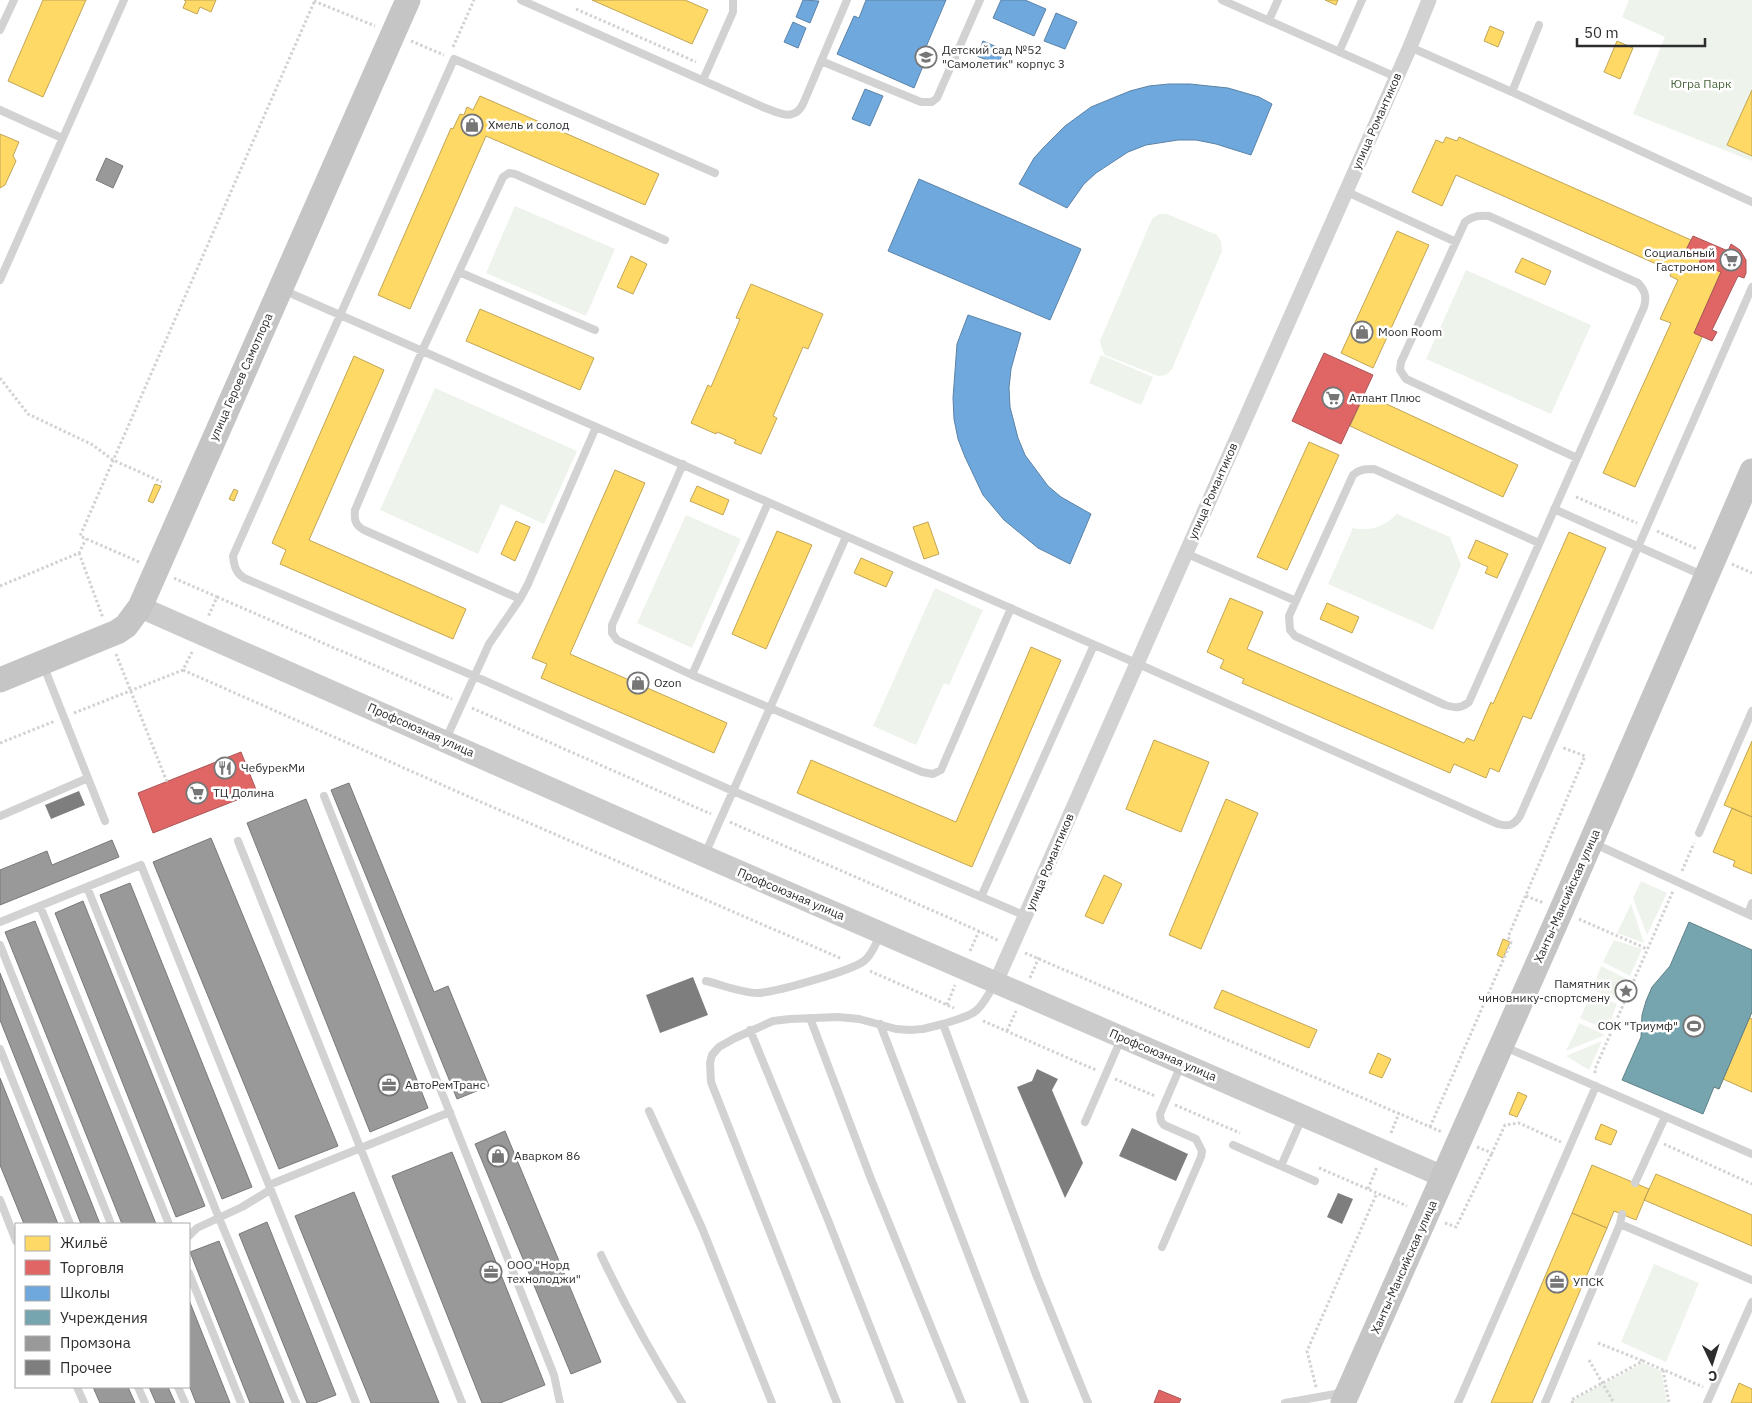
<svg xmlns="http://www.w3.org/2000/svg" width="1752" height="1403" font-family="'IBM Plex Sans',sans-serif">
<rect width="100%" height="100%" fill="#fff"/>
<path fill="#eef3eb" d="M1629,0h123v161l-119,-47 32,-77 -43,-20z
M515,206l100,43 -29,67 -100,-43z
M1159,214h8l50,21 4,6 1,10 -50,118 -6,6 -8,1 -53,-21 -3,-6 -2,-8 52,-122z
M1466,270l125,55 -40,89 -125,-55z
M1101,355l52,22 -12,28 -52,-22z
M435,388l142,63 -33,73 -43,-20 -23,50 -98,-44z
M1397,514l53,23 11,28 -28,65 -105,-46 25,-56c17,4 32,-2 44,-14z
M686,515l55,24 -49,109 -55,-25z
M935,588l48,22 -34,75 -5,-2 -28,62 -43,-19z
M1641,881l26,12 -20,42 -14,-37z
M1631,904l13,39 -27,-10z
M1614,940l28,9 -12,27 -27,-14z
M1601,966l26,13c-9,4 -10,10 -11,19l-24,-8z
M1592,993l25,11 -10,26 -27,-12z
M1579,1023l26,12 -39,16 13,-27z
M1602,1041l-13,29 -23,-14z
M1654,1264l45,19 -33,79 -45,-20z
M1643,1363l18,8 6,32h-92l-2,-3z"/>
<path fill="#ffd966" stroke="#c0a555" d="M43,0h43l-43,97 -35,-16z
M184,0h32l-5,12 -11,-5 -3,7 -14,-6 3,-7z
M592,0h93l23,10 -16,34z
M1325,0h13l-2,5z
M1490,26l14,6 -6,15 -14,-6z
M1617,41l16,7 -13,31 -16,-7z
M1752,90v66l-25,-11z
M480,96l179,78 -14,31 -159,-69 -76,173 -32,-14 73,-167 2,1 7,-15 4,1 3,-8 6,3z
M0,134l19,8 -6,14 3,5 -11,24 -5,3z
M1446,137l11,4 2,-4 232,103 -6,12 16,7 -2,4 22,9 -27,61 8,4 -67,150 -32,-14 68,-150 -11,-4 18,-39 -8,-4 2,-5 -216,-96 -14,31 -30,-14 24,-52 7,3z
M1397,231l32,14 -56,123 -32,-15z
M631,256l16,8 -14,30 -16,-7z
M1522,258l29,13 -6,14 -30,-13z
M751,284l72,30 -15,35 -5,-2 -30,69 4,2 -16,36 -27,-11 2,-3 -19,-8 -1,2 -25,-11 17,-38 3,2 29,-68 -4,-1z
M480,309l114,49 -14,32 -114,-49z
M354,356l30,14 -75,170 157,69 -13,30 -173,-75 6,-14 -14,-7z
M1365,394l153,71 -15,32 -153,-71z
M1309,442l30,13 -52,115 -30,-13z
M615,470l30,13 -75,171 157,69 -13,30 -173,-75 6,-14 -15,-6z
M155,484l6,2 -8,17 -5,-2z
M697,486l32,14 -6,15 -33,-14z
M234,489l4,2 -4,10 -5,-2z
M516,521l14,6 -15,34 -14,-7z
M928,522l11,32 -15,5 -11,-32z
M777,531l35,14 -46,104 -34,-15z
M1569,532l37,16 -75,171 -8,-3 -24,56 -9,-4 -4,10 -32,-14 -4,9 -208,-90 2,-4 -24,-11 4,-8 -17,-8 23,-54 33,14 -16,37 217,94 3,-5 7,3 17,-39 2,2z
M1476,540l32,14 -11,24 -12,-5 3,-6 -20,-9z
M861,558l32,14 -7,15 -32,-14z
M1327,603l32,14 -7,16 -32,-14z
M1031,647l30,13 -89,207 -175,-74 14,-33 145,62z
M1154,740l55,22 -28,70 -55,-23z
M1752,741v76l-28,-12z
M1226,799l32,14 -57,136 -32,-14z
M1732,808l20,9v57l-19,-8 2,-5 -22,-9z
M1104,875l18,9 -19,40 -18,-8z
M1503,939l7,3 -7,16 -6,-3z
M1697,945l55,23v44l-33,77 -71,-30z
M1222,990l95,40 -8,18 -95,-40z
M1749,1018l3,1v73l-29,-13z
M1378,1053l13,6 -9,19 -13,-5z
M1518,1092l9,4 -10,21 -8,-3z
M1601,1124l16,7 -6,14 -16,-6z
M1592,1165l57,24 -13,31 -22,-9 -7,17 -35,-15z
M1656,1174l96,41v31l-108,-46z
M1572,1213l35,15 -75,175h-41z
M1739,1383l13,6v14h-21z"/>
<path fill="#e06666" stroke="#a55" d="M1693,236l35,15 3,-7 9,6 6,10v13l-2,5 -6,-2 -26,54 5,2 -5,9 -18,-8 27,-61 -22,-9 2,-4 -16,-7z
M1324,353l49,22 -32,69 -49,-23z
M241,752l16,40 -104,41 -15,-40z
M1159,1390l22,9 -2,4h-25z"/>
<path fill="#6fa8dc" stroke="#5b83a8" d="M803,0l16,1 -9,22 -14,-6z
M866,0h80l-20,47 4,2 -16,39 -77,-34 17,-38 5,2z
M1001,0h24l21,9 -12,27 -41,-18z
M1056,13l21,9 -12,27 -21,-8z
M793,22l13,6 -8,20 -14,-6z
M983,41l21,9 -6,15 -21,-9z
M1169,84h21l38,4 31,9 13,7 -21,51 -35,-11 -20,-4h-18l-32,5 -18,7 -32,21 -12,11 -17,24 -48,-24 15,-26 10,-11 21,-21 26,-19 39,-16 19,-5z
M865,89l18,7 -13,30 -18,-7z
M919,179l162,70 -31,71 -162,-69z
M968,315l53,18 -10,36 -2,19 1,19 8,31 7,17 23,31 13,11 30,17 -21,50 -32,-16 -34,-28 -21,-25 -18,-38 -7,-18 -4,-20 -1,-21 4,-54z"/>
<path fill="#76a5af" stroke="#608188" d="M1689,922l63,28v62l-33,77 -5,-2 -11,27 -81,-34 19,-43 1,-22 4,-14 6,-14 18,-21z"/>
<path fill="#999" stroke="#797979" d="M106,158l17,8 -10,22 -17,-8z
M349,783l85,209 14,-6 41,100 -32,13 -126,-309z
M306,799l122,309 -58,24 -123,-309z
M211,838l127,308 -59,23 -126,-307z
M112,840l7,17 -119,48v-35l47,-19 5,14z
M130,883l122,304 -30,12 -122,-304z
M83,901l122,305 -29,11 -121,-304z
M35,921l121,303h-34l-117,-292z
M0,973l100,251h-19l-81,-204z
M0,1078l58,146h-34l-24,-59z
M505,1131l96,231 -30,12 -96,-230z
M452,1152l93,233 -45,18h-18l-90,-227z
M354,1192l85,211h-68l-76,-187z
M267,1222l69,173 -21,8h-8l-68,-169z
M219,1241l65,162h-34l-60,-151z
M189,1300l41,103h-34l-7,-18z
M93,1387h35l7,16h-35z
M149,1387h19l7,16h-19z"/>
<path fill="#7e7e7e" d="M79,791l6,14 -34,14 -6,-14z
M693,977l15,38 -48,18 -14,-38z
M1037,1069l21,10 -6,11 31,73 -18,35 -48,-111 15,-6z
M1132,1128l56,26 -12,27 -57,-25z
M1338,1193l15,6 -11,25 -15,-7z"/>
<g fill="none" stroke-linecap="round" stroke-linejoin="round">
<path stroke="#d2d2d2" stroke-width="3" stroke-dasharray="2.5 2.5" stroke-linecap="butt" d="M314,1l61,25
M576,9l120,53
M411,41l33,14
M453,47l21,-47
M0,378l28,36 65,31 20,15 49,22
M1576,497l61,26
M1657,531l40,18
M79,553l24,65
M139,562l-59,-26 235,-536
M1732,564l20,9
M174,578l43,19 -9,20
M0,586l79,-33 7,-14
M217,597l235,102
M116,654l51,128
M183,670l291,129 368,160
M472,708l239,106
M74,713l109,-43 10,-20
M0,743l55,-22
M730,822l249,109 20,10
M1682,871l12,-28
M1526,896l18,7
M1579,919l68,30
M970,951l9,-20
M1025,953l417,179
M870,971l84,37
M1030,978l9,-21
M947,1005l8,-20
M983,1021l113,49
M1007,1031l9,-20
M1595,1073v-4l78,-178
M1115,1079l40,17
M1175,1105l65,28
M1430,1127l81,-185 -3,-5 77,-181 -24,-9
M1391,1133l8,-20
M1664,1144l88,40
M1477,1147l15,6 13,-28 14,-2 42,19
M1319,1168l88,38
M1368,1189l9,-22
M1445,1223l11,4 36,-74
M1598,1343l45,18
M1589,1360l25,43
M1663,1370l6,33
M1316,1387l-9,-36 70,-158
M1573,1403l-2,-3 72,-39 60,26"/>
<path stroke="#d2d2d2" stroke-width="8" d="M521,0l242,107c15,6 31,15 40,-3l44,-104
M1222,0l174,77
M1269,20l9,-20
M0,30l14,-30
M1410,47l102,45 240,110
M1339,52l23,-52
M821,61l100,41h11l5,-4 43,-98
M703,80l30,-68v-12
M1512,92l27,-67
M0,110l62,28
M715,173l-261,-114 -221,497c1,10 3,17 11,22l230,98 259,115 293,125
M1345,191l111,51
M459,272l136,58
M0,280l124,-280
M283,290l853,373 362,161c11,3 16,1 22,-8l232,-529
M683,464l-71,161v8l5,7 75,35 230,97 11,2 8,-4 70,-162
M1554,509l148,66
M1539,543l-165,-74c-9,0 -14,0 -21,6l-64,141 1,14 5,6 150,69c10,3 15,4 24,-3 58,-132 116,-264 175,-395 3,-11 1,-16 -6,-24l-149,-67c-10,-1 -16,0 -24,6l-64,140 -1,8 6,9 171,79
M1185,553l111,48
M520,599l-156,-69c-9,-5 -10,-10 -9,-20l67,-159 81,-174 6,-4 6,1 150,66
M44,667l61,154
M692,675l76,-172
M446,739l43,-95 31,-45 8,-15 68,-157
M324,796l230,579 6,28
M0,816l88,-38
M1699,833l53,-122
M238,841l224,562
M1595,844l157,72
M705,854l141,-317
M87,887l132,331 77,185
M981,897l113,-252
M40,906l129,318
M1748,914l4,-11
M0,922l141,-57 215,538
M0,945l111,279
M706,981c17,4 35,12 52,12 18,-1 93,-22 106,-32 8,-6 12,-18 16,-26
M810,1018l61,161 91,224
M880,1024l145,379
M943,1024c34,-11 34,-9 51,-39
M750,1030l78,190 72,183
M1505,1047l247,107
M0,1049l70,175
M649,1111l53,117 70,175
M1085,1122l36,-83
M1233,1145l82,36
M1281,1166l21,-48
M1635,1183l30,-66
M269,1185l181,-73
M0,1200l16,41
M1620,1224l132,56
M189,1236l8,-8 45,-21 28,-17
M1162,1247l39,-90 1,-6 -6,-12 -32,-14 -3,-4 -1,-7 21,-49
M601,1255c24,51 51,100 81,148
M189,1273l52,130
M77,1387l7,16
M138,1387l7,16
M178,1387l7,16
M837,1403l-126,-321 -1,-19 2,-8 7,-8 16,-9 38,-17 17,-2 48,-2 21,2 37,10 14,1 13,-1 20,-5 94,253 51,126
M1285,1403l56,-10
M1458,1403l138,-317
M1545,1403l75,-179 2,-10
M1707,1403l45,-101"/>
<path stroke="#d2d2d2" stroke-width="15" d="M996,982l414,-935 19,-47"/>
<path stroke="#cbcbcb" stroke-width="22" d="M140,607l564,249 740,321"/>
<path stroke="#c5c5c5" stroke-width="25" d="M0,680l117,-48 9,-6 14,-19 268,-607
M1343,1403l218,-492 191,-440"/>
</g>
<defs>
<g id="school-ring" transform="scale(1.125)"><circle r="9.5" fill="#fff" stroke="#767676" stroke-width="1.5"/><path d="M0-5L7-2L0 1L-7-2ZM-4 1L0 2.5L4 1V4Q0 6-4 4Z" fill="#767676"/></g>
<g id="shop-ring" transform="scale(1.125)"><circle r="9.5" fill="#fff" stroke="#767676" stroke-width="1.5"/><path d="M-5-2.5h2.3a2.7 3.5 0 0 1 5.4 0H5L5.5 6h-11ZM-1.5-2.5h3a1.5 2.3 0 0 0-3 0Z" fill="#767676"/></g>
<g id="supermarket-ring" transform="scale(1.125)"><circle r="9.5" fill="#fff" stroke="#767676" stroke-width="1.5"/><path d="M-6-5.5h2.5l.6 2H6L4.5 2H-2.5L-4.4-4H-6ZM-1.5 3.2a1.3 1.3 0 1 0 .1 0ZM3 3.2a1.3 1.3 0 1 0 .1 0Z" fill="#767676"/></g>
<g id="restaurant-ring" transform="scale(1.125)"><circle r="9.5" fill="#fff" stroke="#767676" stroke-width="1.5"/><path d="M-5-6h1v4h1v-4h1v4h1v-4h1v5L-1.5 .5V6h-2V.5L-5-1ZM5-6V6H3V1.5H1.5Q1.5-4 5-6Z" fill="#767676"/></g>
<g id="sight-ring" transform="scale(1.125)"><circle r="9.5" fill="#fff" stroke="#767676" stroke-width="1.5"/><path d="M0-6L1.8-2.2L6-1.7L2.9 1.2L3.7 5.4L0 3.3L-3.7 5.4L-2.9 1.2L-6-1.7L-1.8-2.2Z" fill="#767676"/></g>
<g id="stadium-ring" transform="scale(1.125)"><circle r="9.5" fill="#fff" stroke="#767676" stroke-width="1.5"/><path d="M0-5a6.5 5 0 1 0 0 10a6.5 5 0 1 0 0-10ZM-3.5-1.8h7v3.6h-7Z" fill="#767676"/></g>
<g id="office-ring" transform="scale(1.125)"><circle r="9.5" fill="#fff" stroke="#767676" stroke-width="1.5"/><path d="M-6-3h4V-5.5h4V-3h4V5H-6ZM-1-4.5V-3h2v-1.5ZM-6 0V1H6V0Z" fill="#767676"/></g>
</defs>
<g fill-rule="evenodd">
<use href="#school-ring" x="926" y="57"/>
<use href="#shop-ring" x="472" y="125"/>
<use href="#supermarket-ring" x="1731" y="260"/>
<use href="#shop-ring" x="1362" y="332"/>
<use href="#supermarket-ring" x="1333" y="398"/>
<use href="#shop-ring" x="638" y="683"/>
<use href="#restaurant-ring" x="225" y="768"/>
<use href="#supermarket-ring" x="197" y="793"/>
<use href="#sight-ring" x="1626" y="991"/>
<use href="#stadium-ring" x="1694" y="1026"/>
<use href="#office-ring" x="389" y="1085"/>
<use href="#shop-ring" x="498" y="1156"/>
<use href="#office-ring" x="491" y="1272"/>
<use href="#office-ring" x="1557" y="1282"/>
</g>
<g text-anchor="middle" stroke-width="5" stroke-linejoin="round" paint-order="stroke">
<g font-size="12" fill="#2d2d2d" stroke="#fff" text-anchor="start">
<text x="942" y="54">Детский сад №52<tspan x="942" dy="14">"Самолетик" корпус 3</tspan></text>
<text x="488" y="129">Хмель и солод</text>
<text x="1715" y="257" text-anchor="end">Социальный<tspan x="1715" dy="14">Гастроном</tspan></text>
<text x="1378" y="336">Moon Room</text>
<text x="1349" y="402">Атлант Плюс</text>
<text x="654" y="687">Ozon</text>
<text x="241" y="772">ЧебурекМи</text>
<text x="213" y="797">ТЦ Долина</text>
<text x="1610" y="988" text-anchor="end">Памятник<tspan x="1610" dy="14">чиновнику-спортсмену</tspan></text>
<text x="1678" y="1030" text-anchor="end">СОК "Триумф"</text>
<text x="405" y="1089">АвтоРемТранс</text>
<text x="514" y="1160">Аварком 86</text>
<text x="507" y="1269">ООО "Норд<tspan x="507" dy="14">технолоджи"</tspan></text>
<text x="1573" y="1286">УПСК</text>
</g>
<g font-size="12" fill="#49663d" stroke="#fff">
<text x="1701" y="88">Югра Парк</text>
</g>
<g font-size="12" fill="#2d2d2d" stroke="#fff">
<text transform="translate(1377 121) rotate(-66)" y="4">улица Романтиков</text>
<text transform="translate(241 377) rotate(-66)" y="4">улица Героев Самотлора</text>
<text transform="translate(1213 491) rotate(-66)" y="4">улица Романтиков</text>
<text transform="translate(421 730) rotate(24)" y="4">Профсоюзная улица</text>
<text transform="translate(1050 862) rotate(-67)" y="4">улица Романтиков</text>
<text transform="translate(791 894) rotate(23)" y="4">Профсоюзная улица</text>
<text transform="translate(1567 896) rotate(-66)" y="4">Ханты-Мансийская улица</text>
<text transform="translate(1163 1055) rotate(23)" y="4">Профсоюзная улица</text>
<text transform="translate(1404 1267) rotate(-66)" y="4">Ханты-Мансийская улица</text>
</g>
</g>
<rect x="15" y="1223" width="175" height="165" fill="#ffffff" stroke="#ababab"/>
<rect x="25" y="1236" width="25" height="15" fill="#ffd966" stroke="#ababab"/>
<text x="60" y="1248" font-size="15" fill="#2d2d2d">Жильё</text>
<rect x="25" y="1260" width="25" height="15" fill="#e06666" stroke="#ababab"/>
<text x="60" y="1273" font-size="15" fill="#2d2d2d">Торговля</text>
<rect x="25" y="1286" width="25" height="15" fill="#6fa8dc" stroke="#ababab"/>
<text x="60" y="1298" font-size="15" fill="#2d2d2d">Школы</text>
<rect x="25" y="1310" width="25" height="15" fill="#76a5af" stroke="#ababab"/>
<text x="60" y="1323" font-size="15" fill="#2d2d2d">Учреждения</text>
<rect x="25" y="1336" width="25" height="15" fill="#999999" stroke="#ababab"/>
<text x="60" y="1348" font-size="15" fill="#2d2d2d">Промзона</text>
<rect x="25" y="1360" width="25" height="15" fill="#7e7e7e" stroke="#ababab"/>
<text x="60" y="1373" font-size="15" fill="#2d2d2d">Прочее</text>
<g transform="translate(1712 1363) rotate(176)" stroke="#ffffff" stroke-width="4" paint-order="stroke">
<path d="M0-4L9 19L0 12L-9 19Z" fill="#2d2d2d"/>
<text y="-8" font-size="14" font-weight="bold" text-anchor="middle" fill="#2d2d2d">С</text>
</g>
<path d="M1577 38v8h128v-8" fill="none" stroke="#2d2d2d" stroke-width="2.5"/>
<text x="1584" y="38" font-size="15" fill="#2d2d2d" stroke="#ffffff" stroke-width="4" paint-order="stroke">50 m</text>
</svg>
